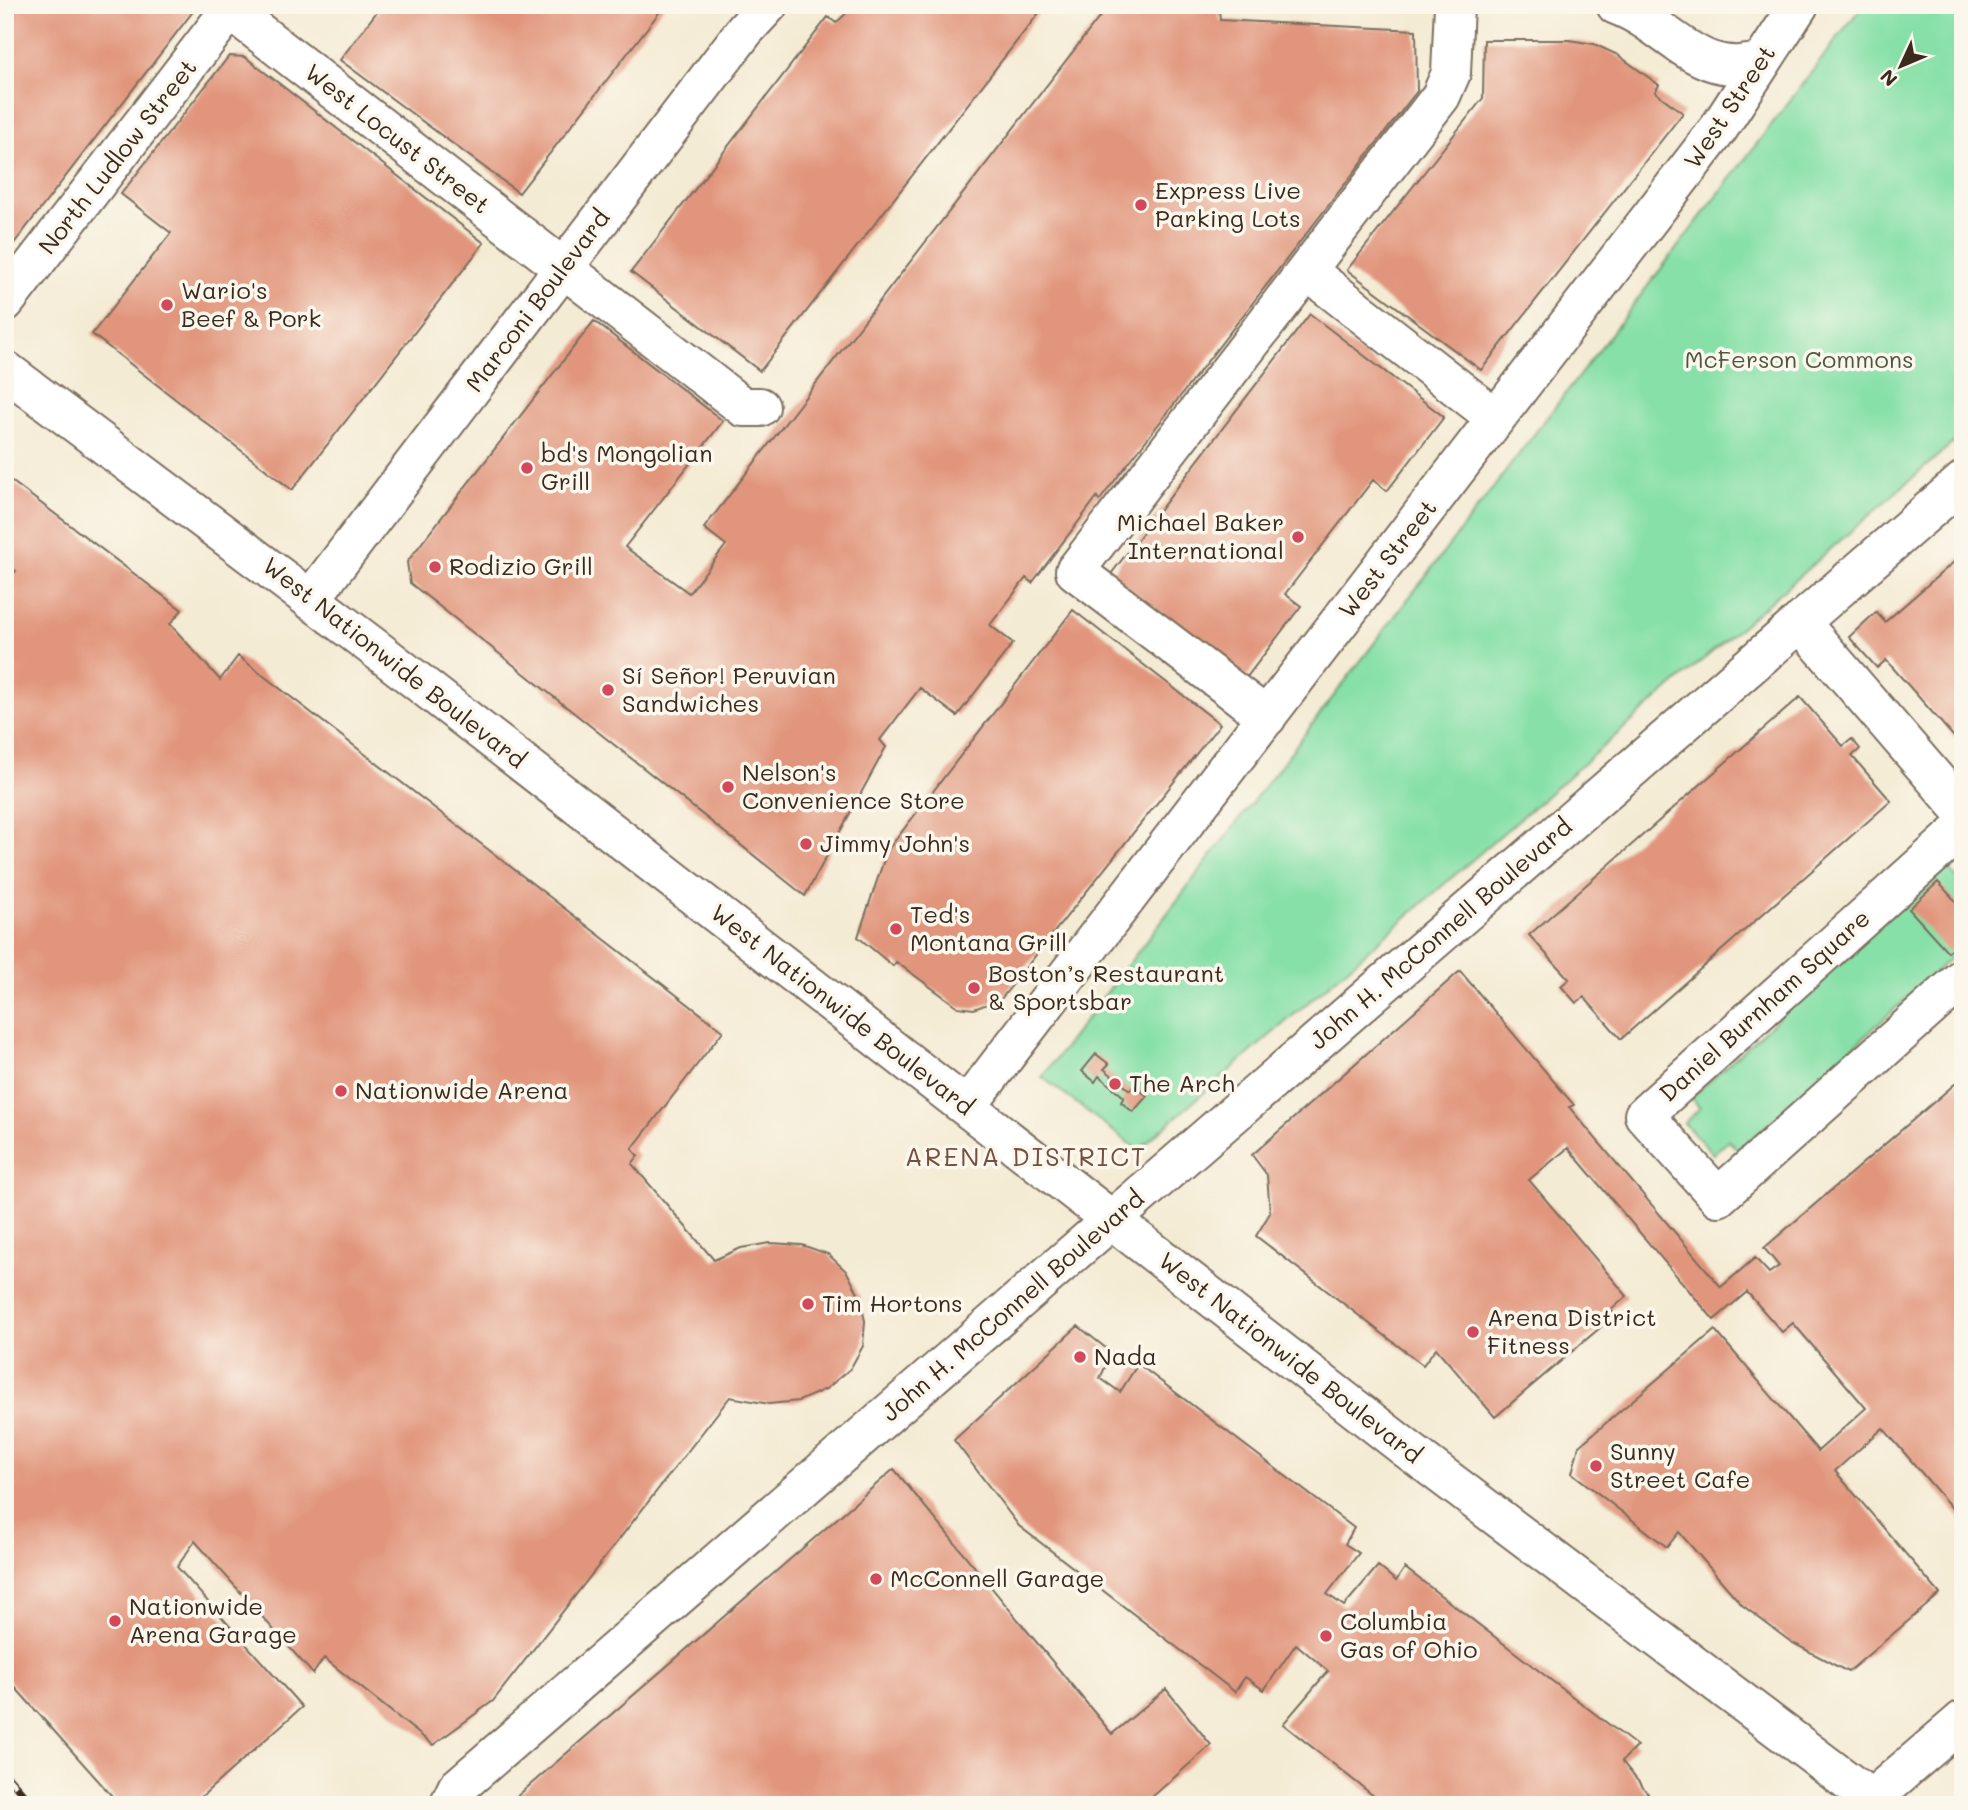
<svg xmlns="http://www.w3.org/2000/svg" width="1968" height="1810" font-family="Mali,sans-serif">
<rect width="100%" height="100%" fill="#fbf7ec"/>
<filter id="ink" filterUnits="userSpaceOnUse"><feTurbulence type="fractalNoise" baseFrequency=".0143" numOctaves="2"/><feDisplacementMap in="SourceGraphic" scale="14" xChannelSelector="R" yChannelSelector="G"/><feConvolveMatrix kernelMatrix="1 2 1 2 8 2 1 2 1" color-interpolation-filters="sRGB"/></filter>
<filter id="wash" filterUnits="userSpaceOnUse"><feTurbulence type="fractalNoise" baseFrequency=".00686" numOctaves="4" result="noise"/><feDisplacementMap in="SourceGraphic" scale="28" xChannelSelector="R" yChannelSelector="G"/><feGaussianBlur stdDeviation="1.57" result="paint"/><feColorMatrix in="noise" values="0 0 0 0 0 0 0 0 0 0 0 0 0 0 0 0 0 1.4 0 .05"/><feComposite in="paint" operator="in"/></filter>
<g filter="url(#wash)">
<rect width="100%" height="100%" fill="#f4ebd4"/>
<path fill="#86e0a7" stroke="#608562" stroke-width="2" d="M1863,5h100v429l-825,716 -96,-73z
M1945,864l18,21v62l-224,204 -11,-11 -15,14 -29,-31 16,-15 -9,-10z"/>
<g id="blocks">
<path fill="#e1957c" d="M5,5h193l-193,250z
M382,5h283l-146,188 -179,-133z
M855,5h190l-285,366 -129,-99 197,-255 8,6z
M1109,5h94l16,2 1,13 196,10 1,61 -318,410 -2,-4 -65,86 -6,-5 -36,47 23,18 -56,73 -37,-28 -40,52 6,7 -81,149 -395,-313 -3,-21 187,-241 129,100 -98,126 64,46 37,-48 -22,-17z
M1484,40h85l25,4 24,11 41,30 -4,7 28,21 -202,257 -134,-100 136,-172z
M229,56l16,1 239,186 -192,247 -200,-156 79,-101 -50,-39z
M1310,314l134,103 -57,74 -14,-11 -88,114 16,12 -55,72 -135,-104z
M5,476l177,134 -12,14 50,56 18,-24 485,375 -91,118 6,7 -6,8 82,96 27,-12 29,-5 32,2 26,9 19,18 12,23 6,26 -2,25 -13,23 -24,20 -27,12 -30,3 -39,-7 -237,304 -60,44 -109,-87 -11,16 -118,-133 -18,26 125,140 -110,98h-72l-115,-129v-1091l11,-14 -11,-12z
M1963,554v189l-2,2 -75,-85 -9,8 -28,-31 27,-25 9,10z
M1073,610l147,114 -219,275 -27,10 -16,-2 -62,-45 -3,4 -35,-29 29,-86z
M1800,697l43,49 9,-7 8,10 -8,7 39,45 -270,238 -37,-42 -8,6 -15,-17 8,-7 -40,-44z
M1938,882l25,27v30l-15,13 -39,-43z
M1460,971l114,134 -5,2 152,180 34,-29 14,15 10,-7 -15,-18 199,-171v444l-80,-93 -48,43 105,123 -92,78 -57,-30 -49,-37 -63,-73 -12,15 -95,-74 7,-27 136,-116 103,121 48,-43 -73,-85 -11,9 -35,-40 -33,28 -146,-172 -39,32 98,116 -16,14 4,5 -120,102 -59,-69 -13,17 -167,-129 14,-23 -3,-38 -15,-20z
M1096,1054l13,10 -5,5 26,21 4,-5 13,11 -14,16 -12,-10 3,-5 -25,-21 -4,6 -13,-11z
M1078,1326l34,27 -12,25 20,14 18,-28 216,164 -9,16 14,9 -32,41 17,12 34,-40 18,15 9,-13 232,178 -15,15 35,44h-272l-102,-81 45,-53 -32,-27 -32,46 -19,-13 -10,15 -216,-166 -65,-86z
M894,1469l218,265 54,-45 45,56 -68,60h-636z"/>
</g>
</g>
<g filter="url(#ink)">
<use href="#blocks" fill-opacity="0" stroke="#7c6e5e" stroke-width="2"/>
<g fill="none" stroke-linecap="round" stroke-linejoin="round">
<g stroke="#7c6e5e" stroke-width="42">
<path id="minor" d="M1616,5c54,20 82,76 146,56
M1307,271l189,147
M5,302l225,-292 513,397h17
M5,370l367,276 1035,803 472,356
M310,600l435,-570 23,-25
M1800,622l163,189
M1267,717l-192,-146 366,-475 10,-23 3,-68
M1963,828l-319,287 74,82 245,-219
M967,1106l752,-978 80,-123
M449,1805l8,-17 1506,-1307
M1864,1805l99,-85"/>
</g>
<use href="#minor" stroke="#fff" stroke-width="38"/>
<g stroke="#3b2a1e" stroke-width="8">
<path id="rail" d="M5,1774l28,31"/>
</g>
<use href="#rail" stroke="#fbf7ec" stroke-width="5" stroke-dasharray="16" stroke-linecap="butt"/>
</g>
</g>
<g fill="#d1495b" stroke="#fbf7ec" stroke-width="2.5">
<circle cx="1141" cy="205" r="7"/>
<circle cx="167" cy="305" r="7"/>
<circle cx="527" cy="468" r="7"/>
<circle cx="1298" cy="537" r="7"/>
<circle cx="435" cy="567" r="7"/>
<circle cx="608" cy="690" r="7"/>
<circle cx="728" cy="787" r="7"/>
<circle cx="806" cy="844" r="7"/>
<circle cx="896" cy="929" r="7"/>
<circle cx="974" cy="988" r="7"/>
<circle cx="1115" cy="1084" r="7"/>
<circle cx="341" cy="1091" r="7"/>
<circle cx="808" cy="1304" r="7"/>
<circle cx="1473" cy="1332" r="7"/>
<circle cx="1080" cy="1357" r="7"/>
<circle cx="1596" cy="1466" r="7"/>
<circle cx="876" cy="1579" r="7"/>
<circle cx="115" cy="1621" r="7"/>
<circle cx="1326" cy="1636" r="7"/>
</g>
<g text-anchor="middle" stroke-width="7" stroke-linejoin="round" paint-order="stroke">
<g font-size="24" fill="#3b2a1e" stroke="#fbf7ec">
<text transform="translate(1730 107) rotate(-56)" y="8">West Street</text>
<text transform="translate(397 139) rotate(38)" y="8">West Locust Street</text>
<text transform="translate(118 157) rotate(-52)" y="8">North Ludlow Street</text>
<text transform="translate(538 301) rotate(-53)" y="8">Marconi Boulevard</text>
<text transform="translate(1388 559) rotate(-52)" y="8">West Street</text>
<text transform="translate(394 663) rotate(38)" y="8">West Nationwide Boulevard</text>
<text transform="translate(1441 934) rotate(-41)" y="8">John H. McConnell Boulevard</text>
<text transform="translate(1765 1006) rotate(-42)" y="8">Daniel Burnham Square</text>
<text transform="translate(842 1010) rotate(38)" y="8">West Nationwide Boulevard</text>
<text transform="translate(1013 1306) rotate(-41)" y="8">John H. McConnell Boulevard</text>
<text transform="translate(1290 1358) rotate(38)" y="8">West Nationwide Boulevard</text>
</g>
<g font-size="24" fill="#3b2a1e" stroke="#fbf7ec" text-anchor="start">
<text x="1155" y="199">Express Live<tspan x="1155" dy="28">Parking Lots</tspan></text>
<text x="181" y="299">Wario's<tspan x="181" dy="28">Beef &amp; Pork</tspan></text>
<text x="541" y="462">bd's Mongolian<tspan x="541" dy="28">Grill</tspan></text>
<text x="1284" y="531" text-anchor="end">Michael Baker<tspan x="1284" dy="28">International</tspan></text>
<text x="449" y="575">Rodizio Grill</text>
<text x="622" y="684">Sí Señor! Peruvian<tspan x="622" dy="28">Sandwiches</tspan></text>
<text x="742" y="781">Nelson's<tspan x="742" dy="28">Convenience Store</tspan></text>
<text x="820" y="852">Jimmy John's</text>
<text x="910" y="923">Ted's<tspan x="910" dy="28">Montana Grill</tspan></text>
<text x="988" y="982">Boston’s Restaurant<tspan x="988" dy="28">&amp; Sportsbar</tspan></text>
<text x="1129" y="1092">The Arch</text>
<text x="355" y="1099">Nationwide Arena</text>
<text x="822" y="1312">Tim Hortons</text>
<text x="1487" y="1326">Arena District<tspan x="1487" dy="28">Fitness</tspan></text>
<text x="1094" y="1365">Nada</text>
<text x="1610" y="1460">Sunny<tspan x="1610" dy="28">Street Cafe</tspan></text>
<text x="890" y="1587">McConnell Garage</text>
<text x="129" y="1615">Nationwide<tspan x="129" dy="28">Arena Garage</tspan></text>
<text x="1340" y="1630">Columbia<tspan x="1340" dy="28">Gas of Ohio</tspan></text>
</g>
<g font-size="24" fill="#4e5840" stroke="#fbf7ec">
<text x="1799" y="368">McFerson Commons</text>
</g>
<g font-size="26" letter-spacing="2" fill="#754f3f" stroke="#fbf7ec">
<text x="1026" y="1166">ARENA DISTRICT</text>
</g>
</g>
<rect width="1968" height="1810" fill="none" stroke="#fbf7ec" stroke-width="28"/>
<g transform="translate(1901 66) rotate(226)" stroke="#fbf7ec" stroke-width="5" paint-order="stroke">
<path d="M0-5L12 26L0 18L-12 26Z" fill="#3b2a1e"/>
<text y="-10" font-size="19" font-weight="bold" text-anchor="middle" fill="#3b2a1e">N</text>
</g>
</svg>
